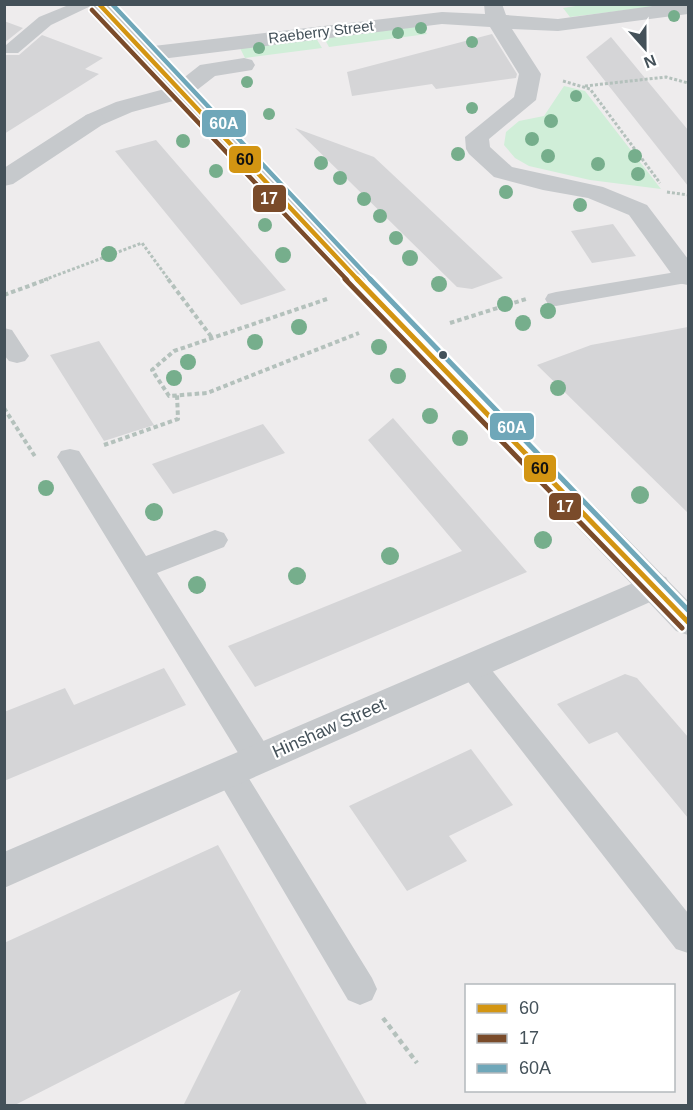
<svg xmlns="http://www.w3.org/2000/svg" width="693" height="1110" font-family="Arial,sans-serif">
<rect width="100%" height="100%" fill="#eeeced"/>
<path fill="#d0eed8" d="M588,4l79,1 -97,12 -7,-9z
M421,25l6,9 -98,13 -5,-9z
M316,38l6,10 -77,10 -5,-10z
M564,86l21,5 76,98 -71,-9 -61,-14 -14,-8 -11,-13 2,-13 13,-11 25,-5z"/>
<path fill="#d5d5d7" d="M4,21l19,7 -19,15z
M492,34l25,40 -1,4 -80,11 -4,-5 -80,12 -5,-24z
M42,35l61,23 -18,11 14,5 -95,60v-79h15z
M611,37l77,93v56l-102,-129z
M295,128l79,29 129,121 -31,11 -15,-2z
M156,140l130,150 -45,15 -126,-154z
M613,224l23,32 -44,7 -21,-32z
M688,327v186l-151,-148 54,-20z
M99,341l55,84 -50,16 -54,-86z
M393,418l134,154 -272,115 -27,-41 234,-95 -94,-111z
M263,424l22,29 -112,41 -21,-30z
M164,668l22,37 -182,76v-69l61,-24 9,17z
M625,674l12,4 51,59v81l-71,-86 -28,12 -32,-40z
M471,749l42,56 -64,31 18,25 -60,30 -58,-85z
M218,845l150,261h-185l58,-116 -228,116h-9v-163z"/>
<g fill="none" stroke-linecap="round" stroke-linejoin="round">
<path stroke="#b4c1bc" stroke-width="3" stroke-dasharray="3 2" stroke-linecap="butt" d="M563,81l27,8 70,94
M585,86l81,-9 22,6
M667,192l21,3
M44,280l98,-37 27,37"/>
<path stroke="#b4c1bc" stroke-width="4" stroke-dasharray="4.5 3" stroke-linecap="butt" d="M168,279l45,60
M4,295l44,-16
M327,299l-153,52 -22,19 17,26 38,-3 152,-60
M450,323l76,-24
M4,408l32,50
M104,445l74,-26 -1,-24"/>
<path stroke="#b4c1bc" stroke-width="4.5" stroke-dasharray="5 4" stroke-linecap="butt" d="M383,1018l34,45"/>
<path fill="#c6c9cc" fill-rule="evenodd" d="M71,4h24l-44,21 -33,28h-12v-8l33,-28z
M688,270v12l-2,1 -130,23 -8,-2 -3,-5 3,-5 8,-2z
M4,328l8,2 17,26 -4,5 -8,2 -8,-2 -5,-6z
M70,449l9,2 67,105 69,-26 9,3 4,7 -4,7 -67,26 113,178 4,9 -4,9 -11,4 -11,-4 -191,-312 4,-6z
M472,655l10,3 206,255v40l-12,-4 -214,-275 -4,-8 4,-8z
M229,760l11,4 132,214 5,11 -5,11 -12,5 -12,-5 -134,-227 4,-9z"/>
<path fill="#c6c9cc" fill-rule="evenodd" d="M244,58l8,2 3,5 -3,5 -37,6 -27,21 -56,15 -30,13h-16l-4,-5 4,-5 30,-13 56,-15 28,-22z"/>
<path fill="#c6c9cc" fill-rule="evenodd" d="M484,4h18l4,11 52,4 109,-15h21v10l-130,17 -46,-2 29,45 -5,26 -47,39 1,8 22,20 91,20 44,18 41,54v26l-10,-2 -49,-68 -41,-17 -45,-8 -49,-13 -25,-23 -3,-5 -1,-12 49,-40 5,-23 -29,-47 -48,-3 -297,37 -8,-2 -3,-5 3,-5 8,-2 297,-35 43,2z
M94,113l8,2 4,5 -4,5 -89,59 -9,2v-18l82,-53z
M654,574l12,3 5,9 -5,9 -662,293v-36z"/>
<path fill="#c6c9cc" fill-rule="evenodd" d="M89,4h22l263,276 314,321v34l-12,-4 -322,-339z"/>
<g stroke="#fff" stroke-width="8">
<path id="bus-1-far1" d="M99,4l259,276"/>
</g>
<g stroke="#fff" stroke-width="10">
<path id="bus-1" d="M357,279l331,343"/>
</g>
<g stroke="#fff" stroke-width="8">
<path id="bus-2-far1" d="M92,10l255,270"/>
</g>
<g stroke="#fff" stroke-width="10">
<path id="bus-2" d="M345,279l337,349"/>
</g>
<g stroke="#fff" stroke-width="8">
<path id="bus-3-far1" d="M112,4l259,276"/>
</g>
<g stroke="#fff" stroke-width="10">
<path id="bus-3" d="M370,279l318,331"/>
</g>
<use href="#bus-1-far1" stroke="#d39512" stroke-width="4.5"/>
<use href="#bus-1" stroke="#d39512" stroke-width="5"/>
<use href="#bus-2-far1" stroke="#7a4b2a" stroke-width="4.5"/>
<use href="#bus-2" stroke="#7a4b2a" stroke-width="5"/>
<use href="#bus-3-far1" stroke="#6fa7b9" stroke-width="4.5"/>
<use href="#bus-3" stroke="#6fa7b9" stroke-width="5"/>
</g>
<g fill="#76ae8c">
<circle cx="674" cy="16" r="6"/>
<circle cx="421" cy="28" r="6"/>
<circle cx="398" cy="33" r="6"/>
<circle cx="472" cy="42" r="6"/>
<circle cx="259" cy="48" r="6"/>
<circle cx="247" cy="82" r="6"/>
<circle cx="576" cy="96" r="6"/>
<circle cx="472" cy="108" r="6"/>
<circle cx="269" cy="114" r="6"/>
<circle cx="551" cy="121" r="7"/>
<circle cx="532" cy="139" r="7"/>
<circle cx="183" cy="141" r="7"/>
<circle cx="458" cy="154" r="7"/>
<circle cx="548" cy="156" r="7"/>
<circle cx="635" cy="156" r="7"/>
<circle cx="321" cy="163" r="7"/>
<circle cx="598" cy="164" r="7"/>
<circle cx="216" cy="171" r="7"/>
<circle cx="638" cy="174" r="7"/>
<circle cx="340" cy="178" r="7"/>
<circle cx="506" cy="192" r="7"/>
<circle cx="364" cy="199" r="7"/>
<circle cx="580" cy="205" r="7"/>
<circle cx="380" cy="216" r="7"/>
<circle cx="265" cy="225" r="7"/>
<circle cx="396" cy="238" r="7"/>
<circle cx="109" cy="254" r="8"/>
<circle cx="283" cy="255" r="8"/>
<circle cx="410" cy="258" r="8"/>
<circle cx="439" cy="284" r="8"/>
<circle cx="505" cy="304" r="8"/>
<circle cx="548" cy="311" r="8"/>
<circle cx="523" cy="323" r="8"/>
<circle cx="299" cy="327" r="8"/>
<circle cx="255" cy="342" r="8"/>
<circle cx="379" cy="347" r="8"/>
<circle cx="188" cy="362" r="8"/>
<circle cx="398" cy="376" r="8"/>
<circle cx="174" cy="378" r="8"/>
<circle cx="558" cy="388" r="8"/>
<circle cx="430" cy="416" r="8"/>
<circle cx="460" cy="438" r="8"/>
<circle cx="46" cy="488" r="8"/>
<circle cx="640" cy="495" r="9"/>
<circle cx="154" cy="512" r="9"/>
<circle cx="543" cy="540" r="9"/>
<circle cx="390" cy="556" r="9"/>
<circle cx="297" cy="576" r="9"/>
<circle cx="197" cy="585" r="9"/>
</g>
<circle fill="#445159" stroke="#fff" stroke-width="2" cx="443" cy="355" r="5"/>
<g text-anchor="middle" stroke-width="4.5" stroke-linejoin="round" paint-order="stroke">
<g font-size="15" fill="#445159" stroke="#fff">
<text transform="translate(321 32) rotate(-7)" y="5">Raeberry Street</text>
</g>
<g font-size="18" fill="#445159" stroke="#fff">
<text transform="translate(329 728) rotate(-24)" y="6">Hinshaw Street</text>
</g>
</g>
<g stroke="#fff" stroke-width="2">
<rect x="201" y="109" width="46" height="29" rx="6" fill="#6fa7b9"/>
<rect x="228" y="145" width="34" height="29" rx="6" fill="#d39512"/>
<rect x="252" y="184" width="35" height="29" rx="6" fill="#7a4b2a"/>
<rect x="489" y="412" width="46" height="29" rx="6" fill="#6fa7b9"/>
<rect x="523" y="454" width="34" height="29" rx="6" fill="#d39512"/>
<rect x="548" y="492" width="34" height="29" rx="6" fill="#7a4b2a"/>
</g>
<g font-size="16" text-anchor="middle" font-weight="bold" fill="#fff">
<text x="224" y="129">60A</text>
<text x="269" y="204">17</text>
<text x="512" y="433">60A</text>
<text x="565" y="512">17</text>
</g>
<g font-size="16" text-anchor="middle" font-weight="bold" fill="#111">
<text x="245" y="165">60</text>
<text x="540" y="474">60</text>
</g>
<rect width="693" height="1110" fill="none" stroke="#445159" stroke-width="12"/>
<rect x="465" y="984" width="210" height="108" fill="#ffffff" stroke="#b4b9bd" stroke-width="1.5"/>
<rect x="477" y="1004" width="30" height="9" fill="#d39512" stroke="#b4b9bd" stroke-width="1.5"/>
<text x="519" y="1014" font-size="18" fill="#445159">60</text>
<rect x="477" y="1034" width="30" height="9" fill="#7a4b2a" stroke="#b4b9bd" stroke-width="1.5"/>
<text x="519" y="1044" font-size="18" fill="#445159">17</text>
<rect x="477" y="1064" width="30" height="9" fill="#6fa7b9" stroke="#b4b9bd" stroke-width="1.5"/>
<text x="519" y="1074" font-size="18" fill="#445159">60A</text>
<g transform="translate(645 48) rotate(159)" stroke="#ffffff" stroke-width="4.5" paint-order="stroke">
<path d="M0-4.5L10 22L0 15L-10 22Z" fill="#445159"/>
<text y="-9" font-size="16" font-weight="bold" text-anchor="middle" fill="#445159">N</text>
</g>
</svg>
